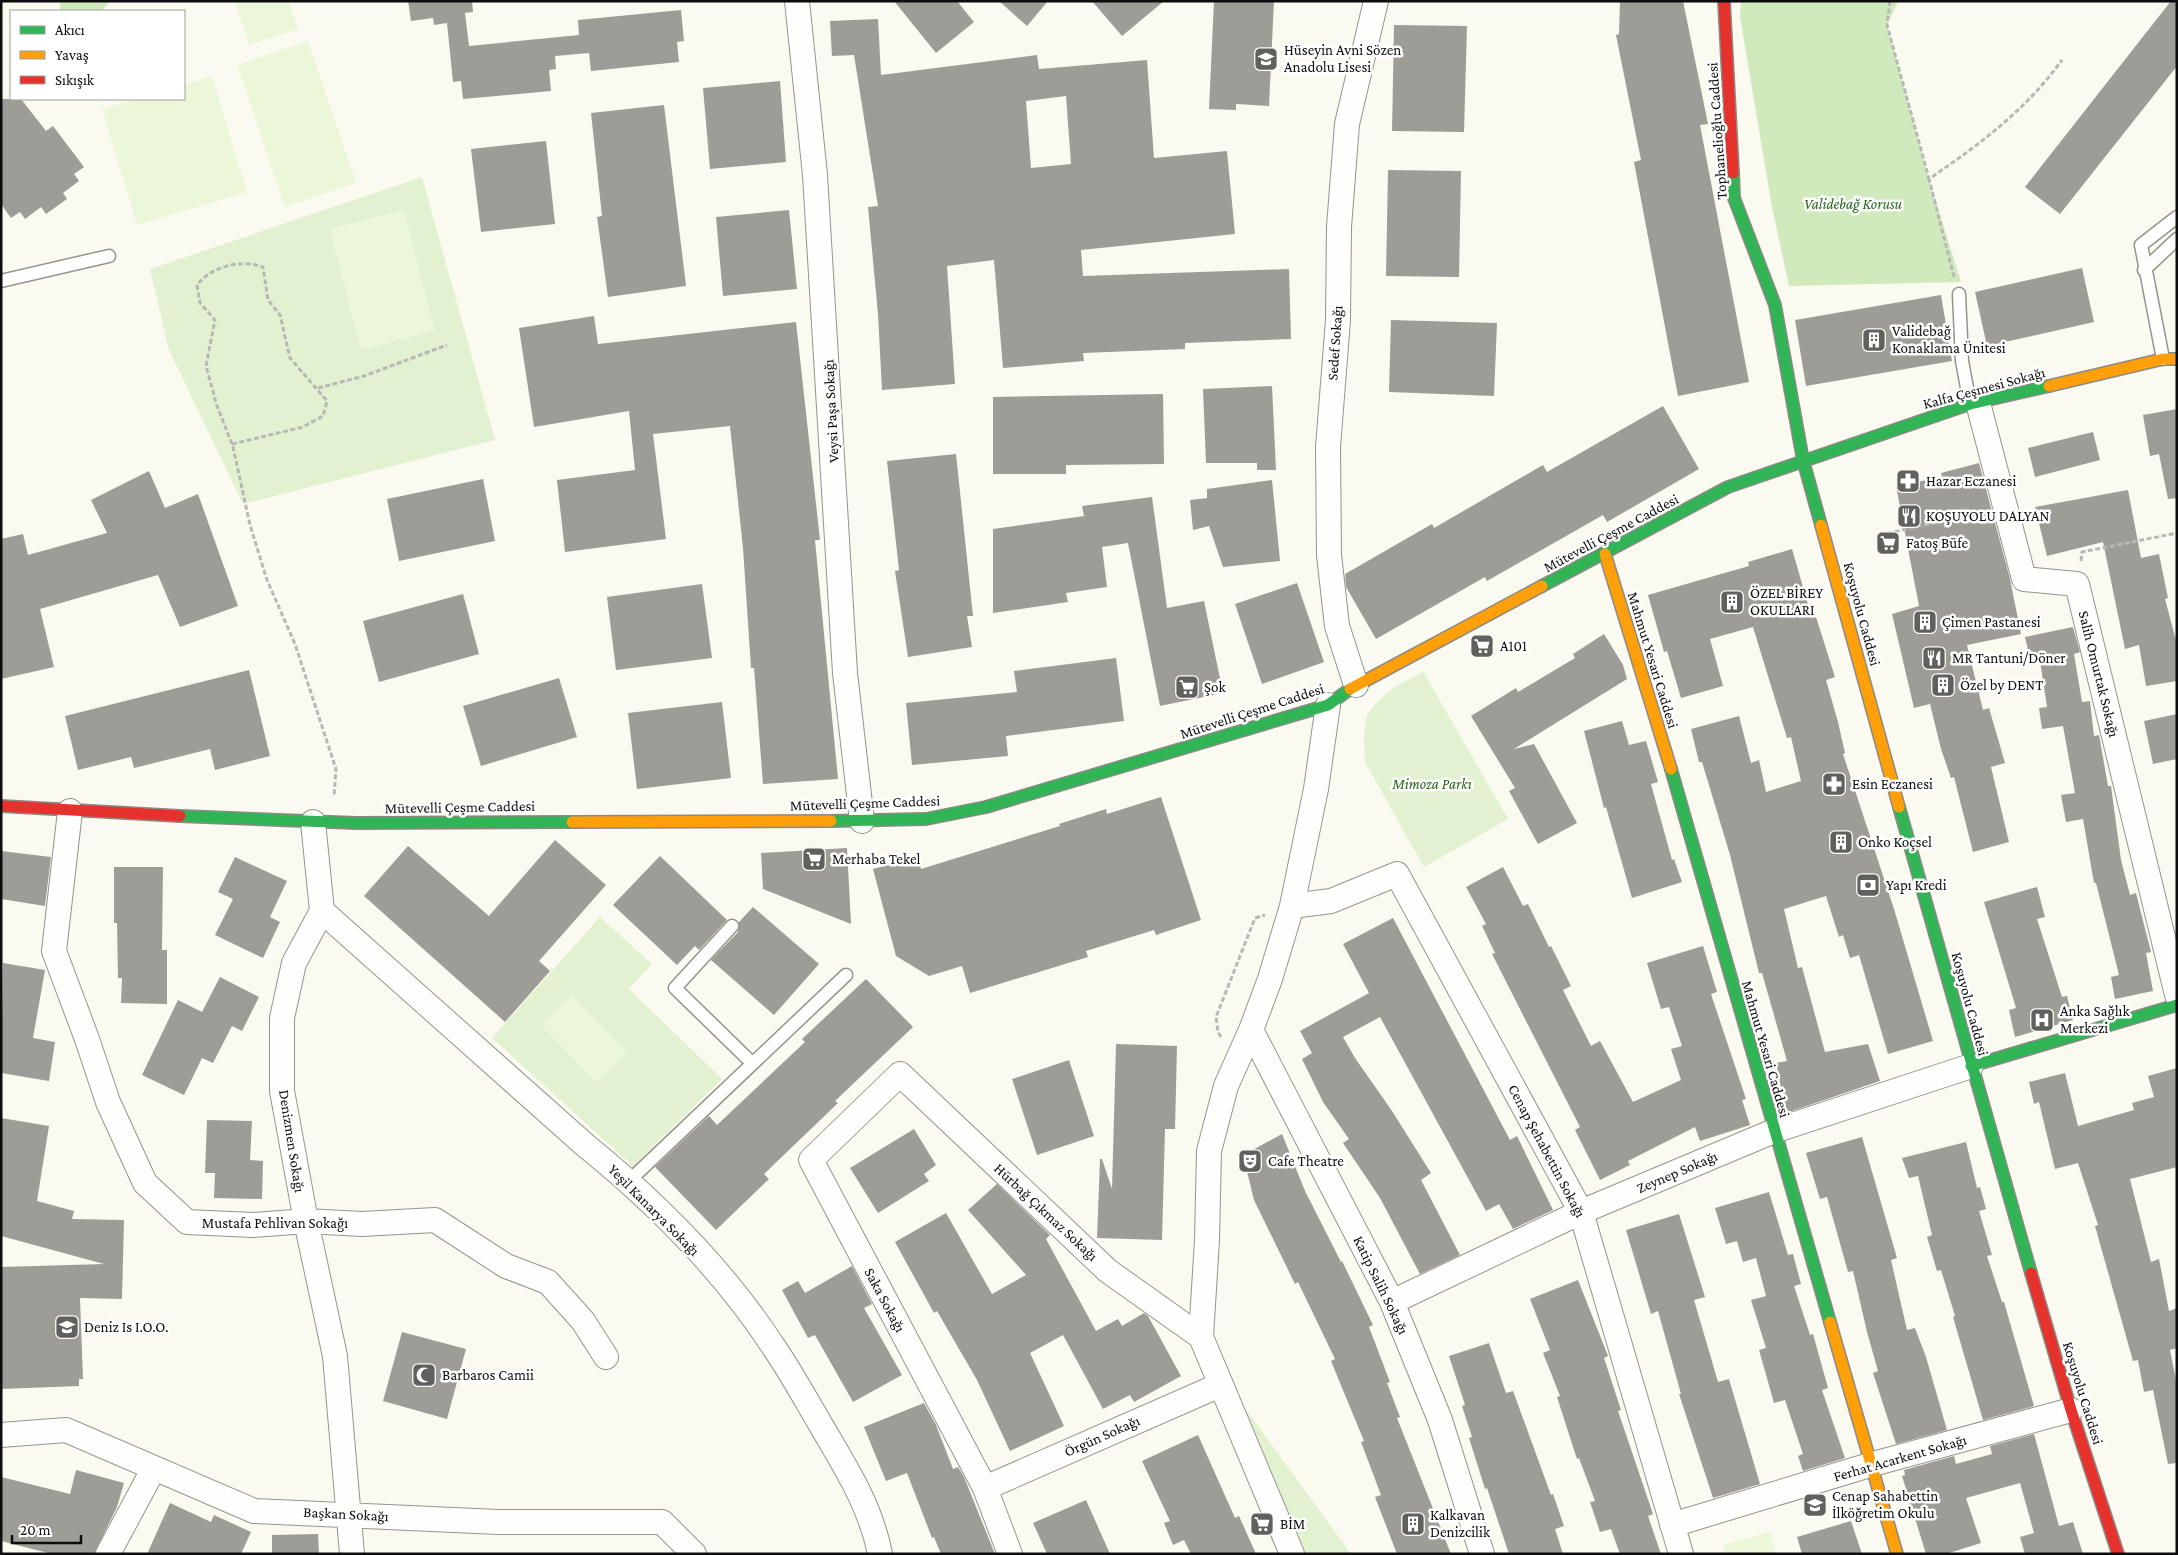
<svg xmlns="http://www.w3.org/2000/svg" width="2178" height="1555" font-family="'Crimson Pro',serif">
<rect width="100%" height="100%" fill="#fbfaf0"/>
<path fill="#e2f2d0" d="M422,177l73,263 -252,64 -74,-154 -19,-81z
M1423,671l85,148 -84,48 -59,-105 -1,-27 3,-20 11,-14 14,-12z
M600,917l52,47 -23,25 93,90 -89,87 -141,-128z
M1226,1382l125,172h-48z"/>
<path fill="#d1eabd" d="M60,1h51l-10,10h-41z
M1741,1h157l-11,24 42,154 32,103 -172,4 -17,-79 -32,-190z"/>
<path fill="#ecf6d9" d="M235,1h54l9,28 -49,16z
M308,41l48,142 -71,24 -48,-142z
M212,76l35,116 -110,33 -35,-116 34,-10h48v-14z
M404,210l31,121 -74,19 -31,-121z
M572,995l55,57 -31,30 -55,-57z
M1770,1532l6,22h-51l-2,-9z"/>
<path fill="#9e9c96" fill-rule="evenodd" d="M408,1h64l1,11 -8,1 4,33 110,-11 -1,-15 103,-10 3,31 -7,1 2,20 -88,9 -2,-18 -34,3 1,13 -7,1 2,21 -88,8 -2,-18 -8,1 -6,-59 -13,2 -1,-7 -22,3z
M894,1h63l17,21 -38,31z
M999,1h49l-21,25z
M1092,1h72l-42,35z
M1214,1h60l-5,105 -33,-2v6l-27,-1z
M1620,1h63l25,123 -8,1 49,257 -71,14 -44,-234 7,-2 -25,-125 3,-1z
M2171,1h6v65l-117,148 -35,-27z
M878,19l3,56 156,-20 2,14 108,-9 7,98 73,-7 8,83 -154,16 2,26 206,-7 2,70 -106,4v6l-102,4 1,8 -81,7 -9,-108 -47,6 8,118 -73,6 -4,-76 -10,-107 10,-1 -24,-151 -22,1 -2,-35zM1066,96l5,68 -40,4 -5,-67z
M1394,25l73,1 -3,106 -72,-1z
M780,81l6,81 -76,7 -7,-81z
M1,99h20l25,32 7,-5 31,41 -10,7 5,7 -16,12 4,6 -21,15 -5,-7 -16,12 -5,-7 -9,6 -10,-14z
M664,105l22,181 -78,11 -11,-80 5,-1 -11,-103z
M546,141l9,83 -74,8 -10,-83z
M1388,170l73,1 -2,106 -73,-1z
M789,210l8,79 -74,7 -7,-79z
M2082,268l12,54 -107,24 -12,-54z
M1941,295l11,66 -146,25 -11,-66z
M594,316l4,28 198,-22 24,218h-5l23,239 -75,5 -9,-116h-3l-8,-120 -13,-122 -77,8 13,105 -101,13 -8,-72 78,-10 -6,-59 -95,16 -15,-99z
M1391,320l106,3 -3,73 -105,-4z
M1272,386l4,84h-19v-7h-51l-3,-74z
M1163,394l1,70 -98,1v9h-73v-77z
M1663,406l36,63 -92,53 -4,-7 -116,66 -2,-4 -109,62 -30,-52 -1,-13 87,-50 2,4 109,-63 4,7z
M2177,409v89l-9,1 -9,-45 -9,2 -7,-41z
M2093,432l7,28 -65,17 -7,-29z
M956,454l17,162h-6l5,31 -64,10 -13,-86 4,-1 -12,-109z
M1979,463l31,116 11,55 -54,11 16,65 6,-2 16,55 -14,4 18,75 -36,10 -19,-75 -3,1 -10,-29 -11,-45 -16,4 -22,-94 27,-8 -23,-120 46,-9 -1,-4z
M149,471l16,37 33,-14 40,112 -58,21 -22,-52 -118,34 14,58 -53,12v-140l22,-5 5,21 79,-22 -16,-33z
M483,479l12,62 -96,20 -12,-62z
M1272,480l8,81 -57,6 -14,-41 -16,4 -3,-30 17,-2v-9z
M2128,490l13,68 18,-4 9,44 -3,1 12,45v37l-31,5 -7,-41 -14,4 -22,-107 -56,14 -12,-49z
M1152,497l15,111 37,-7 19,92 -63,13 -32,-163 -26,4 5,40 -41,6 2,9 -75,11v-84l91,-13 -2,-10z
M1792,549l20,69 4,-1 19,60 -9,3 12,42 7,31 -2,1 51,155 39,132 -45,13 -29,-99 -9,3 -7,-23 -4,2 -13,-41 -42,13 14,59 4,-1 23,85 43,-8 12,37 -94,32 -10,-50 11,-2 -25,-88h-3l-29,-118 -28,-93h-3l-8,-33 48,-13 12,47 8,-3 7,32 35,-11 -10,-44 -4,1 -34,-111 -43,12 13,47 -42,12 -14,-47 -3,1 -16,-57 101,-29 -1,-4z
M1297,583l27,79 -62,22 -27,-80z
M702,584l10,74 -96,12 -9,-73z
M463,594l16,60 -100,28 -16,-61z
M2073,627l7,25 -6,2 8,48 8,-1 4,35 5,-1 9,51h3l10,74 9,35 6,-2 15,59 -5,1 7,38 -38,8 -4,-22 8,-2 -23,-92h-2l-11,-64 -17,3 -5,-27 14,-2 -12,-67 -21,3 -3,-21 8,-1 -7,-46 -9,2 -6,-26z
M1604,634l19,31 4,14 -113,70 20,-5 43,79 -39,21 -29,-53 6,-3 -44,-72 45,-28 2,4 57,-34 -2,-4z
M1116,658l8,63 -118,15 2,20 -96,9 -6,-62 111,-11 -3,-21z
M249,670l21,86 -55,14 -5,-21 -76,19 -3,-11 -53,13 -13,-54z
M559,678l18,59 -96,29 -18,-60z
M722,702l9,76 -94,11 -9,-76z
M2177,714v45l-24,5 -9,-43z
M1622,721l7,24 17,-4 12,41 -7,2 21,76 2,-1 8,23 -50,16 -26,-91 -2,1 -20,-77z
M1161,797l40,123 -45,15 -2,-5 -68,21 2,6 -118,36 -8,-27 -33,10 -33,-20 -23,-87 45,-12 3,12 139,-43 -1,-2 47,-15 1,5z
M555,840l51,45 -67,76 11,10 -45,51 -141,-126 44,-50 81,70z
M847,848l4,76 -88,-35 -2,-36z
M1,851l50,6 -6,49 -44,-7z
M660,856l67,64 -28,30 -4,-4 -18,19 -64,-60z
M235,857l52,24 -17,36 10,5 -17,36 -48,-23 18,-36 -15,-7z
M114,867h49l-1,83h5v54l-46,-1 1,-25h-4l-1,-55h-3z
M1503,867l20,39 5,-2 21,43 2,-1 20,40 -8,4 28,56 9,-5 33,61 48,-22 -10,-31 11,-3 -13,-39 -8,2 -14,-46 56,-17 14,46 -6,2 35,105 -4,1 8,25 -50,16 -5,-14 -67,34 2,4 -30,15 -25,-50 5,-3 -88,-173 3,-1 -13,-27 4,-2 -20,-37z
M2037,887l8,30 -8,2 25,78 5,-1 6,24 -58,17 -6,-27 7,-2 -32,-106z
M753,907l66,57 -45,51 -63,-55 27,-28 1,-10z
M1393,918l117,222 7,-4 36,74 -40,19 -14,-25 -13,7 -106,-194 -37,20 12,21 37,53 39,62 -10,7 39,75 -40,19 -40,-76 -37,-55 6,-4 -26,-37 -21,-43 10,-6 -12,-22 69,-38 -26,-49z
M3,963l42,7 -12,68 22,4 -6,39 -48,-8z
M220,977l39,20 -17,34 -10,-5 -19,37 -11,-5 -18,37 -42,-20 36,-75 24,12z
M866,979l47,48 -78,74 3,2 -74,71 5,5 -53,51 -61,-63 54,-51 8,9 88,-83 -3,-3z
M1116,1044l61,2 -2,83h-10l-3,111 -65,-2 3,-79h2l10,30z
M1069,1060l25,76 -57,19 -25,-76z
M2177,1068v99l-47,12 21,83 8,-3 10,52 8,-3v40l-7,2 7,35v78l-9,1 -15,-74 -9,2 -6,-32 -5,1 -38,-135 3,-1 -20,-62 -23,6 -16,-67 -5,2 -5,-22 36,-9 13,53 56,-16 -2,-7 22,-6 -6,-21z
M1,1118l48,8 -12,75 37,10 -2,8 52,1 -2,79 -42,-1 3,81h-4v7l-78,3v-122l103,-3 -103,-28z
M207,1120l45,1 -2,39 13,1 -1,38 -48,-1 1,-25h-10z
M914,1129l22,36 -12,9 5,7 -51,32 -28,-45z
M1282,1134l23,57 36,71 1,-1 31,64 -4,2 21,55 -3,1 13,34 -3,1 54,136h-54l-22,-57 6,-2 -20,-53 3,-1 -33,-80 4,-2 -37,-77 -3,2 -41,-84 -11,-45z
M1862,1137l35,121 -6,2 16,70 8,-2 11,29 21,73 -51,14 -23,-71 5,-2 -11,-39 -14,-61 -5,1 -21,-75 -7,2 -14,-46z
M1966,1142l11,46 3,-1 6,22 -7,2 13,44 -5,1 15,46h2l30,104 -51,14 -30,-103 2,-1 -14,-46 -4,1 -10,-34 5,-2 -14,-59 -9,2 -7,-20z
M997,1184l53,51 -4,4 50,92 22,-12 4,7 22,-13 4,3 33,60 -47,26 -4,-7 -27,14 -40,-74 -33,18 34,73 -54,25 -33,-71 -40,-69 -3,2 -39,-71 51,-29 46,81 34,-19 -58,-65z
M1769,1192l19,63 5,-1 8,30 -7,2 16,49 3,-1 15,54 -6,2 23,68 -42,13 -5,-15 5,-2 -18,-54 -11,3 -15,-53 7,-2 -15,-48 15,-4 -10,-38 -13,4 -6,-21 -11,3 -11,-36z
M1679,1214l26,83 -11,3 17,58 7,24 11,-3 31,105 -47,14 -34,-104h2l-23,-83 -7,3 -25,-84z
M852,1266l20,38 -8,4 38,67 -49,27 -38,-67 -7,3 -26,-48 16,-9 7,12z
M1578,1280l30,76 -4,2 17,52 -3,1 35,103 -5,2 13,38h-41l-9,-25 -11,3 -10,-30 5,-1 -16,-43 -2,1 -20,-62 3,-1 -17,-43 7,-3 -20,-51z
M402,1332l64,17 -19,70 -64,-18z
M1489,1343l17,50 7,-2 38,104 2,-1 11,32 -9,3 8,25h-54l-22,-66 -2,1 -16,-51 3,-1 -10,-31 3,-1 -16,-49z
M924,1403l12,22 17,44 5,-2 6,10 31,77h-54l-7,-17 -2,1 -25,-65 -21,8 -22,-54z
M2034,1434l25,92 14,-4 10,32h-58l-5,-17 14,-4 -14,-50 -54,15 15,45 -35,11h-20l-24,-78 3,-1 -1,-5 50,-14 2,8 36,-10 -2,-8z
M1198,1435l37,83 4,-2 17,38h-65l-7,-14 -11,5 -9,-22 6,-2 -28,-60z
M76,1470l48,13 -7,24 -23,47h-42l-51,-13v-64l69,17z
M1086,1500l24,54h-63l-14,-31z
M170,1503l41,19 3,-7 37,17 -10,22h-94z
M1851,1521l11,33h-60l-5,-17z
M318,1534l1,20h-47v-19z"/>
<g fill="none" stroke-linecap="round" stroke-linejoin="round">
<g stroke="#94948f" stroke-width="15">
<path id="lane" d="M2144,270l33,-31
M1,281l108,-25
M1959,294l3,67 8,43
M2163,359l-22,-114 36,-28
M732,926l-57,62 77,75
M629,1181l217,-206"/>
</g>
<g stroke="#94948f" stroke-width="26">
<path id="street" d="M797,1l18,174 30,498 17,148
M1978,403l46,176 53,5 100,411
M1356,685l-19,-59 -8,-71 -1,-108 10,-127 1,-93 8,-103 29,-123
M70,811l-16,140 33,88 21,63 37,81 42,39 66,3 53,-4 56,3 73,-4 71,46 42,16 35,39 23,36
M313,822l9,89 -28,52 -12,55v73l24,130 29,135 17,198
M1292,906l39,-5 66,-27 184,338 100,342
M322,911l263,234c69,56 139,126 188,201 18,26 33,54 49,81 24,41 49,80 58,127
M1251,1030l141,272 48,118 42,134
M1392,1302l189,-90 193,-81 197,-65
M1,1435l65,-5 188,81 244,11h164l32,32
M985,1488l235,-103
M1672,1525l201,-61 198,-54
M108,1554l46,-86
M1010,1554l-25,-66 -174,-328 89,-86 208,197 93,66
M1292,1554l-91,-217 6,-97 2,-89 17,-65 25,-56 19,-51 22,-73 24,-117 12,-84"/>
</g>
<g stroke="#8b8a86" stroke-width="14">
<path id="fast" d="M1733,173l1,25 41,107 28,155 18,65
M1542,586l186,-99 242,-83 79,-18
M1671,769l159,553
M1899,807l132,466
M180,816l176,7 216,-1
M831,821l95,-2 60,-12 342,-102 22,-16
M1971,1066l206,-61"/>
</g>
<g stroke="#8b8a86" stroke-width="14">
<path id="slow" d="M2049,386l114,-27h14
M1821,525l78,282
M1605,554l66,215
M1350,689l192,-103
M572,822l259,-1
M1830,1322l67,232"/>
</g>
<g stroke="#8b8a86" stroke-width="14">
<path id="jam" d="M1724,1l9,172
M1,806l179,10
M2031,1273l40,137 47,144"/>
</g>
<path stroke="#b8b8b6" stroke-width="3" stroke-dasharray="5 2.5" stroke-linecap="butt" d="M1890,1l-3,24 42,154
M1954,277l-25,-98c51,-35 96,-68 133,-119
M318,388l46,-12 83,-31
M232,444l71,-17 20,-11 4,-15 -37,-43 -10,-43 -12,-15 -5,-33c-22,-8 -51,-1 -66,18l3,18 15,17 -9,46 11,40 15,38 1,3 17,78 17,55 28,64 41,125 -2,28
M1880,535l102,-23
M2081,561l1,-9 95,-19
M1221,1037l-3,-5 -2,-15 39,-99 10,-3"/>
<use href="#lane" stroke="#fefefd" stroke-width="12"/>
<use href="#street" stroke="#fefefd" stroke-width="24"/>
<use href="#fast" stroke="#30b455" stroke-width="11"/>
<use href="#slow" stroke="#ff9f0a" stroke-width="11"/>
<use href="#jam" stroke="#e5322d" stroke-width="11"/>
</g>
<defs>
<g id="school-square" transform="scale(1.25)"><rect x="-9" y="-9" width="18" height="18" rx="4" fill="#60605c" stroke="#fff"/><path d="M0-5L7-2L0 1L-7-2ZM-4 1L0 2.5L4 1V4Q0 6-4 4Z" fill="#fff"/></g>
<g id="building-square" transform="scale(1.25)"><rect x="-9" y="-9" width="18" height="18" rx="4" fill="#60605c" stroke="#fff"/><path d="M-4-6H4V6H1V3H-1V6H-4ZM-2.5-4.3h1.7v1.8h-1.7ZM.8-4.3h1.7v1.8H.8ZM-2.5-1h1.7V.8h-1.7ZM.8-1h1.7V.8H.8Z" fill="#fff"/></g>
<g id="pharmacy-square" transform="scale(1.25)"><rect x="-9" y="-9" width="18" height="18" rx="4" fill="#60605c" stroke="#fff"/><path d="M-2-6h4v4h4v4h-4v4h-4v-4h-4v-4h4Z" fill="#fff"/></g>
<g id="restaurant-square" transform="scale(1.25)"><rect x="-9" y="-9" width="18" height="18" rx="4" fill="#60605c" stroke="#fff"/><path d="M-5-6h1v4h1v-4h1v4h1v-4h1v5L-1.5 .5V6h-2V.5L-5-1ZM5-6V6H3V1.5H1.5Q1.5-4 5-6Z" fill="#fff"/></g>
<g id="supermarket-square" transform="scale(1.25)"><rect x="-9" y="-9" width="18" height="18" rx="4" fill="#60605c" stroke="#fff"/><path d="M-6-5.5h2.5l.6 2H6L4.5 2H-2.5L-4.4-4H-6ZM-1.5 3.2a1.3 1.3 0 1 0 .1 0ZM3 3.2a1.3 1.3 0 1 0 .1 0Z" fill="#fff"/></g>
<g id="bank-square" transform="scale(1.25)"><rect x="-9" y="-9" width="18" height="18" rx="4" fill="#60605c" stroke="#fff"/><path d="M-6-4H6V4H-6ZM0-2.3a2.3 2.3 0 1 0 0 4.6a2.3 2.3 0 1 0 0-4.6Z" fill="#fff"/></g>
<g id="hospital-square" transform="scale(1.25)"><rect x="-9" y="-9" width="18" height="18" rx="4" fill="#60605c" stroke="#fff"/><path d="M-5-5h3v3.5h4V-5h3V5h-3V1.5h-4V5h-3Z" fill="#fff"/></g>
<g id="theatre-square" transform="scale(1.25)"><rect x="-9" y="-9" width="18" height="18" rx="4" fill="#60605c" stroke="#fff"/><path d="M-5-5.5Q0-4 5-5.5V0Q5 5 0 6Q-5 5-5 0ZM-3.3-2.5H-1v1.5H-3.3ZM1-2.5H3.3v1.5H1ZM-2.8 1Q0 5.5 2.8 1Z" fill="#fff"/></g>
<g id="mosque-square" transform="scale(1.25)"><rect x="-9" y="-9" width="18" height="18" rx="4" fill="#60605c" stroke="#fff"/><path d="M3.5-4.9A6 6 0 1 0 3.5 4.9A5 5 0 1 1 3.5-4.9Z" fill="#fff"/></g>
</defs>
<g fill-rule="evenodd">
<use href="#school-square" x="1266" y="59"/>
<use href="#building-square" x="1874" y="340"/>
<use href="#pharmacy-square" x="1908" y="481"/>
<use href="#restaurant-square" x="1909" y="516"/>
<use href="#supermarket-square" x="1888" y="543"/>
<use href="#building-square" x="1732" y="602"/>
<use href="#building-square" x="1925" y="622"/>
<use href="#supermarket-square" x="1482" y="646"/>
<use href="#restaurant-square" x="1934" y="658"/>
<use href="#building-square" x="1943" y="685"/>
<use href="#supermarket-square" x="1187" y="687"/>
<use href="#pharmacy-square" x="1834" y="784"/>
<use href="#building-square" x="1841" y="842"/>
<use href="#supermarket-square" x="814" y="859"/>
<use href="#bank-square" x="1868" y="885"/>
<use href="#hospital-square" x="2042" y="1020"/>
<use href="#theatre-square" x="1250" y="1161"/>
<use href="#school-square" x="67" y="1327"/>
<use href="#mosque-square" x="424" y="1375"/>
<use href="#school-square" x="1815" y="1505"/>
<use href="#supermarket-square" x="1262" y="1524"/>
<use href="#building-square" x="1413" y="1524"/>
</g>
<g text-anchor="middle" stroke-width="5" stroke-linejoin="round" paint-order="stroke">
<g font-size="15" fill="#0d0d0d" stroke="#fff" text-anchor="start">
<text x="1284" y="55">Hüseyin Avni Sözen<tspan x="1284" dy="17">Anadolu Lisesi</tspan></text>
<text x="1892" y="336">Validebağ<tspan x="1892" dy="17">Konaklama Ünitesi</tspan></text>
<text x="1926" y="486">Hazar Eczanesi</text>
<text x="1926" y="521">KOŞUYOLU DALYAN</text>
<text x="1906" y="548">Fatoş Büfe</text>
<text x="1750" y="598">ÖZEL BİREY<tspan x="1750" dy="17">OKULLARI</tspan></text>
<text x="1942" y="627">Çimen Pastanesi</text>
<text x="1500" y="651">A101</text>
<text x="1952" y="663">MR Tantuni/Döner</text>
<text x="1960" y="690">Özel by DENT</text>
<text x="1204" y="692">Şok</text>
<text x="1852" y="789">Esin Eczanesi</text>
<text x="1858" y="847">Onko Koçsel</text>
<text x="832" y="864">Merhaba Tekel</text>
<text x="1886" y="890">Yapı Kredi</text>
<text x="2060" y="1016">Anka Sağlık<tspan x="2060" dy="17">Merkezi</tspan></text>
<text x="1268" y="1166">Cafe Theatre</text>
<text x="84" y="1332">Deniz Is I.O.O.</text>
<text x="442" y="1380">Barbaros Camii</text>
<text x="1832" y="1501">Cenap Sahabettin<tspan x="1832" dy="17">İlköğretim Okulu</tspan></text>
<text x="1430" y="1520">Kalkavan<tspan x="1430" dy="17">Denizcilik</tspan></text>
<text x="1280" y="1529">BİM</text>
</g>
<g font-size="15" fill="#0d0d0d" stroke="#fff">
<text transform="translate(1717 131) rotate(-94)" y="5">Tophanelioğlu Caddesi</text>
<text transform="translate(1335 343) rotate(-86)" y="5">Sedef Sokağı</text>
<text transform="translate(1984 388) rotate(-15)" y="5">Kalfa Çeşmesi Sokağı</text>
<text transform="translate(831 411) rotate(-93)" y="5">Veysi Paşa Sokağı</text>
<text transform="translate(1611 533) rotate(-28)" y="5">Mütevelli Çeşme Caddesi</text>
<text transform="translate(1862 614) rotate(75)" y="5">Koşuyolu Caddesi</text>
<text transform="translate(1653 660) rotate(73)" y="5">Mahmut Yesari Caddesi</text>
<text transform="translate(2099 674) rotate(76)" y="5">Salih Omurtak Sokağı</text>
<text transform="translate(1252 711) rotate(-18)" y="5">Mütevelli Çeşme Caddesi</text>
<text transform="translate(865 803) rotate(-2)" y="5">Mütevelli Çeşme Caddesi</text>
<text transform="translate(460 807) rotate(-1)" y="5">Mütevelli Çeşme Caddesi</text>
<text transform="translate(1970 1004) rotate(75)" y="5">Koşuyolu Caddesi</text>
<text transform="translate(1766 1049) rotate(74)" y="5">Mahmut Yesari Caddesi</text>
<text transform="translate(292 1141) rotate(81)" y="5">Denizmen Sokağı</text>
<text transform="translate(1547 1151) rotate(62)" y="5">Cenap Şehabettin Sokağı</text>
<text transform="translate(1677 1172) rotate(-23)" y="5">Zeynep Sokağı</text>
<text transform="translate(654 1210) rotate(45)" y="5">Yeşil Kanarya Sokağı</text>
<text transform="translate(1046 1212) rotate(43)" y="5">Hürbağ Çıkmaz Sokağı</text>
<text x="275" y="1228">Mustafa Pehlivan Sokağı</text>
<text transform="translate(1381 1285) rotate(64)" y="5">Katip Salih Sokağı</text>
<text transform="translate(885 1300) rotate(62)" y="5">Saka Sokağı</text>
<text transform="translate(2083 1393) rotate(73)" y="5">Koşuyolu Caddesi</text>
<text transform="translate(1102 1436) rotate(-24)" y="5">Örgün Sokağı</text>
<text transform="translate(1900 1458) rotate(-16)" y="5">Ferhat Acarkent Sokağı</text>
<text transform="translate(346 1514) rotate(3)" y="5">Başkan Sokağı</text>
</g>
<g font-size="15" font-style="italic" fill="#25671b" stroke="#fff">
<text x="1853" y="209">Validebağ Korusu</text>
<text x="1432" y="789">Mimoza Parkı</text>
</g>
</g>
<rect width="2178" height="1555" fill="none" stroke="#0d0d0d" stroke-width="5"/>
<rect x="10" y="10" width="175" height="90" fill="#ffffff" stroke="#9e9e9e"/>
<rect x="20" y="26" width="25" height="8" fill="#30b455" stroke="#9e9e9e"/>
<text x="55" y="35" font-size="15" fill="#0d0d0d">Akıcı</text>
<rect x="20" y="51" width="25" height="8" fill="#ff9f0a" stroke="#9e9e9e"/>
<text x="55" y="60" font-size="15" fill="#0d0d0d">Yavaş</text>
<rect x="20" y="76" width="25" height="8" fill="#e5322d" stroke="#9e9e9e"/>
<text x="55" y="85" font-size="15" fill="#0d0d0d">Sıkışık</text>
<path d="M12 1535v8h69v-8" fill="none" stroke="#0d0d0d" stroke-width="2.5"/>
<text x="20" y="1535" font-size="15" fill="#0d0d0d" stroke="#ffffff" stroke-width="4" paint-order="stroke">20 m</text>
</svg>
